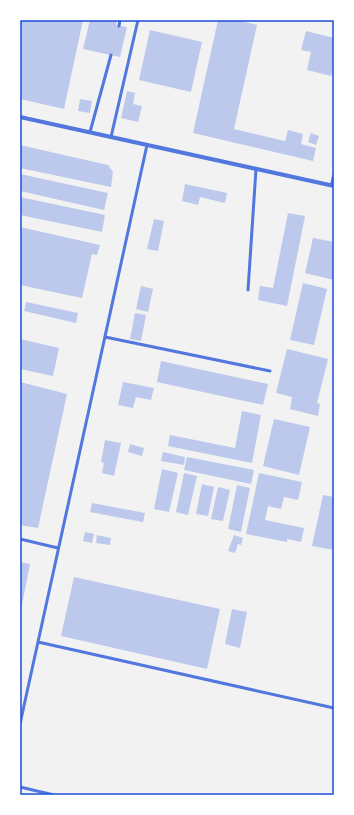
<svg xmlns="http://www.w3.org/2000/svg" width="354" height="815" font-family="Jost,sans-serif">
<rect width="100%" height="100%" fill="#f2f2f2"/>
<path fill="#bdc9ec" d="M20,20h63l-19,89 -44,-10z
M90,20h27l-1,5 11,2 -7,30 -37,-8z
M218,20h19l20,5 -23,104 51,12 3,-11 15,4 -2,10 15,4 -3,13 -120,-28z
M150,30l52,12 -11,50 -52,-12z
M306,31l28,7v27l-3,11 -24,-6 4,-18 -10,-2z
M127,91l8,2 -2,11 9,2 -4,16 -17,-4z
M80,99l12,2 -2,12 -12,-2z
M311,133l8,3 -3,9 -8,-3z
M20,145l88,20 5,7 -2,15 -91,-19z
M20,174l88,19 -4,17 -84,-19z
M185,184l42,9 -2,10 -25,-6 -2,8 -16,-4z
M20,197l85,18 -3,17 -82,-17z
M288,213l17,3 -18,90 -29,-6 2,-14 13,2z
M154,219l10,2 -6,30 -11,-2z
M20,227l80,18 -3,10 -5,-1 -10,44 -62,-13z
M313,238l21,4v38l-29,-7z
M303,283l24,6 -13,56 -24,-5z
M141,286l12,3 -5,23 -12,-3z
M26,302l52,11 -2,10 -52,-12z
M135,313l11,2 -5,26 -11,-2z
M20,339l39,9 -6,28 -33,-7z
M287,349l41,10 -11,44 3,1 -2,12 -28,-7 2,-12 -16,-4z
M161,361l107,23 -5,21 -106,-23z
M20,382l47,12 -29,134 -18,-3z
M123,382l31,6 -3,12 -15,-3 -3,11 -15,-3z
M242,411l19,4 -9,48 -84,-17 2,-11 65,13z
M274,419l36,8 -11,48 -36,-9z
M105,440l16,3 -7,33 -12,-3 2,-10 -3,-1z
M130,444l14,4 -2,8 -14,-4z
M163,452l22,5 -1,8 -23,-4z
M187,457l67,13 -3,14 -67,-14z
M162,469l16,4 -9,39 -15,-3z
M184,473l13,3 -9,39 -12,-3z
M259,473l43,9 -4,18 -14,-3 -3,12 -13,-3 -3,14 39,8 -3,14 -14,-3v3l-41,-8z
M202,484l12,3 -6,29 -12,-2z
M237,485l13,3 -9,44 -13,-3z
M218,487l12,3 -7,31 -12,-2z
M323,495l11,2v53l-22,-4z
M92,503l53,10 -2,9 -53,-10z
M85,532l9,2 -2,9 -9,-2z
M97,535l14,3 -1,7 -14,-2z
M234,535l9,3 -2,7 -3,-1 -3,9 -7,-2z
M20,562l10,2 -9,46h-1z
M74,577l146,32 -13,60 -146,-33z
M232,609l15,3 -7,36 -15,-4z"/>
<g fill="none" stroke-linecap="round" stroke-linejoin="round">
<path stroke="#5277de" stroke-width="3" d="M119,26l1,-6
M90,132l21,-77
M111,137l27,-117
M248,290l8,-121
M105,337l165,34
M20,539l38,9
M38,642l296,66
M20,724l127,-579
M20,787l34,8"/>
<path stroke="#5277de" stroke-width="4" d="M20,117l314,69
M332,185l2,-9"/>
</g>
<rect width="354" height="815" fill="none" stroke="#ffffff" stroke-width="42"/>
<rect x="21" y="21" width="312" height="773" fill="none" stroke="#1d4ed8" stroke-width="1.5"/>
</svg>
